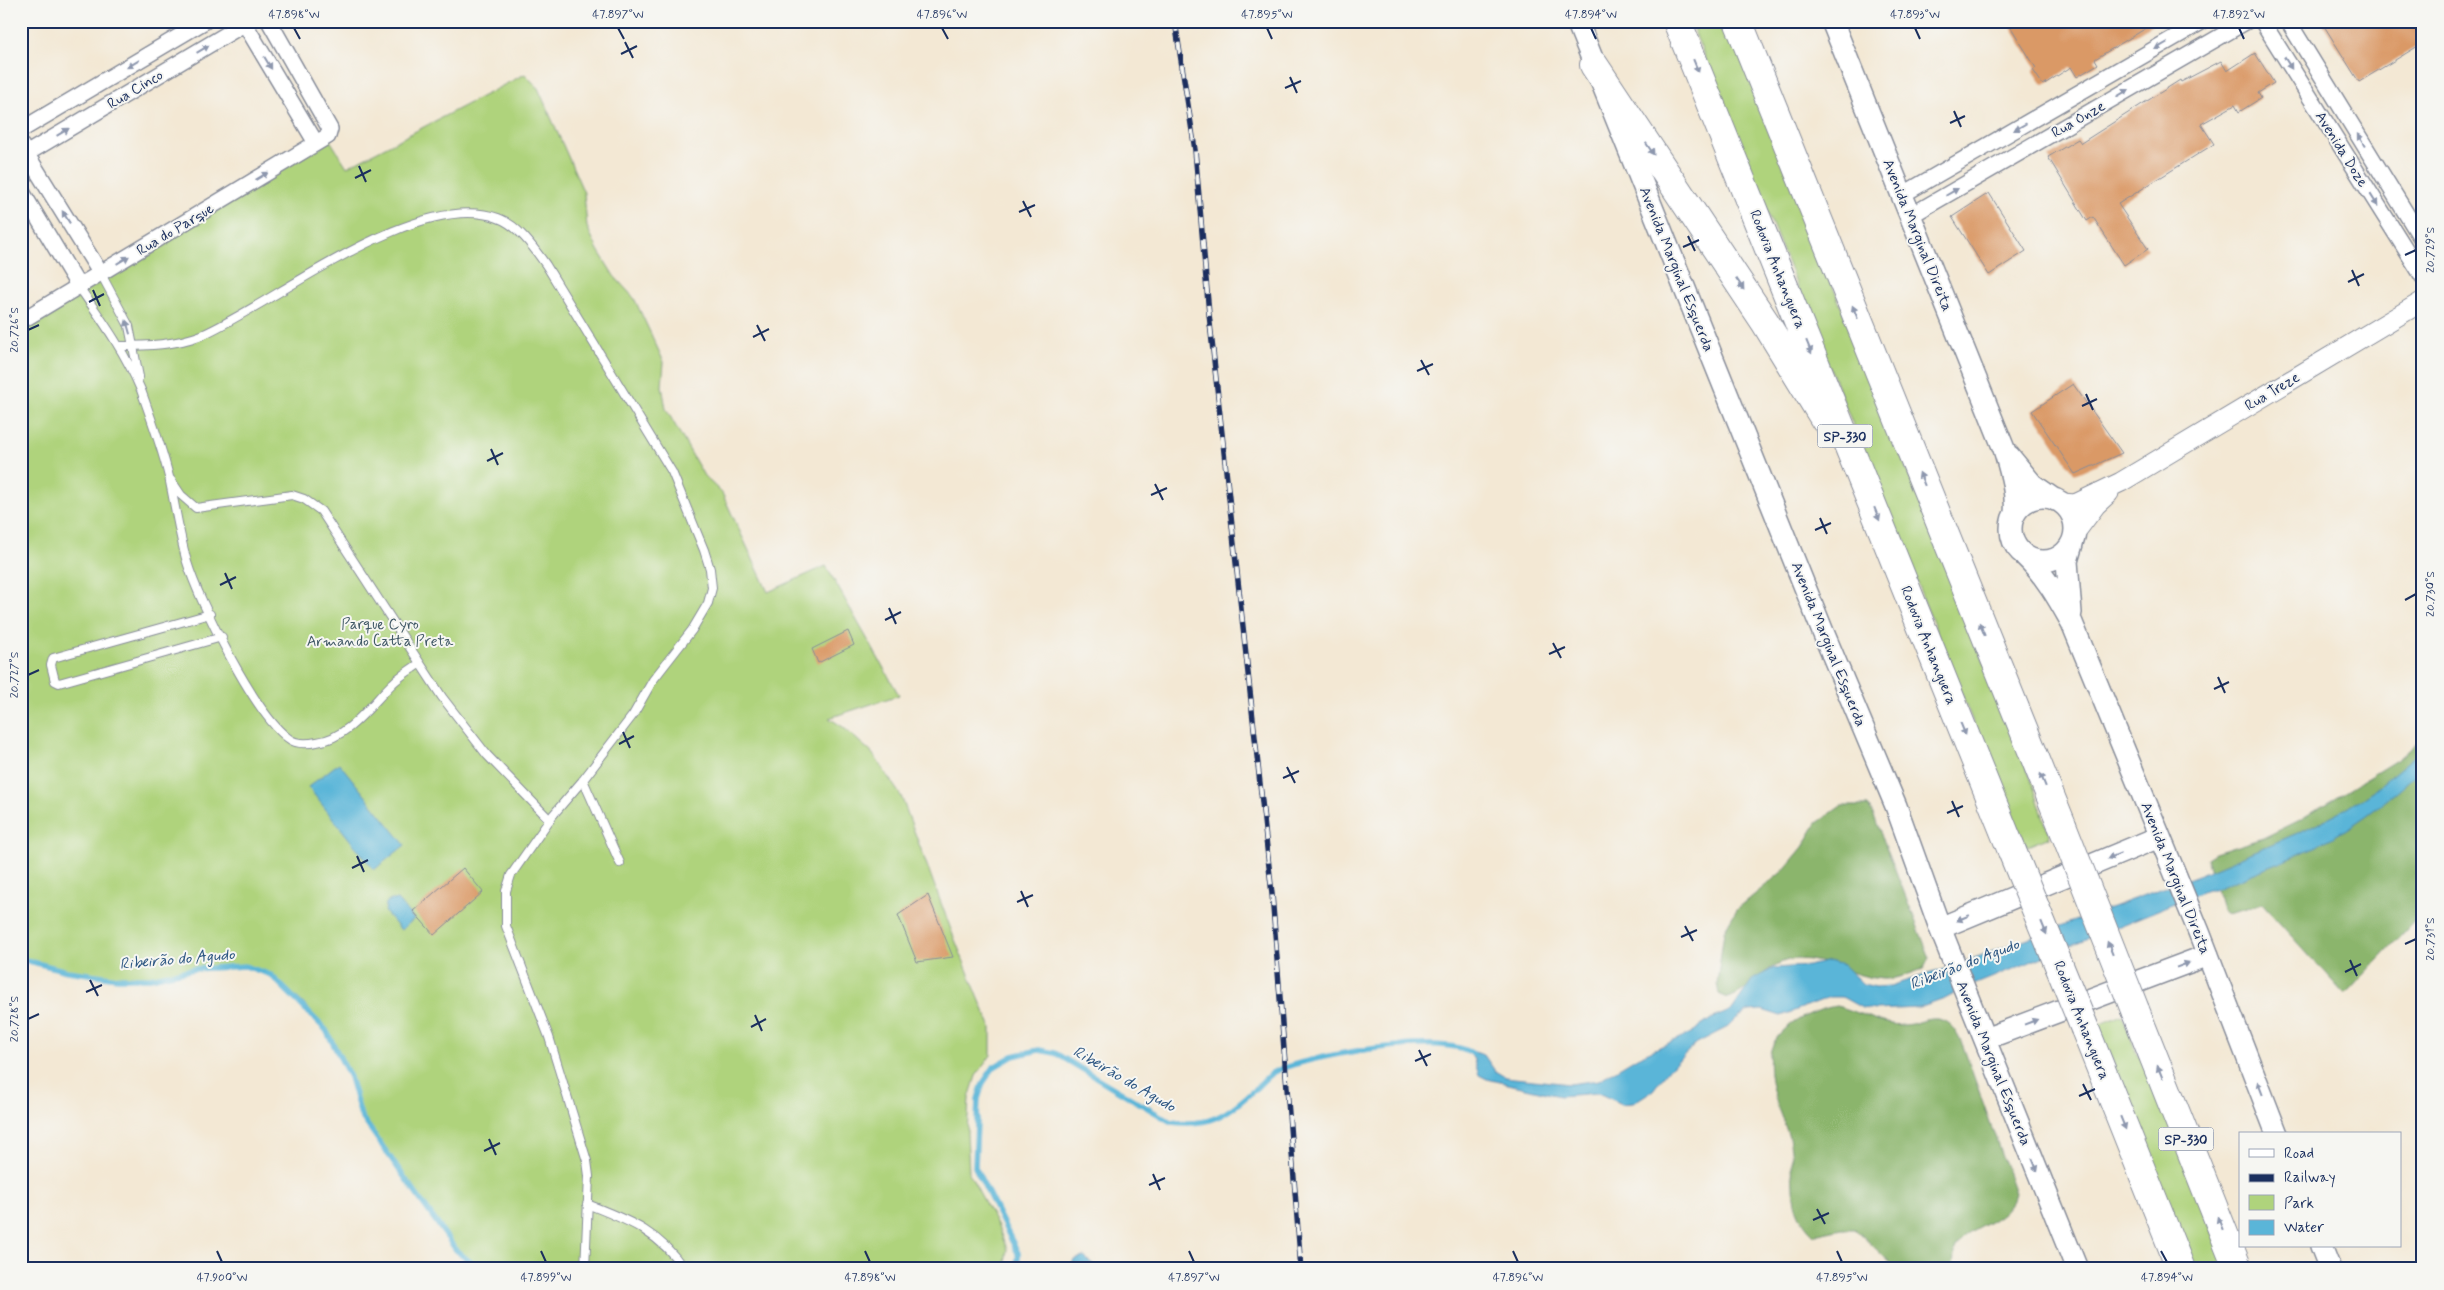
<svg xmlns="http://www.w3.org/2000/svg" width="2444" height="1290" font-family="Mynerve,sans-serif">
<rect width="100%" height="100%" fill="#f6f6f2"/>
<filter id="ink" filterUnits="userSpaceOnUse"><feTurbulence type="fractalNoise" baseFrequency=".02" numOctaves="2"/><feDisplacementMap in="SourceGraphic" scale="10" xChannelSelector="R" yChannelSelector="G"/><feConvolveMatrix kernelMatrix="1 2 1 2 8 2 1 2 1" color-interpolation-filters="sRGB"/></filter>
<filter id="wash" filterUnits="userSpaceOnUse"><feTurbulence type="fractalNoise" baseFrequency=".0096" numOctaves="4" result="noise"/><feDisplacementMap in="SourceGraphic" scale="20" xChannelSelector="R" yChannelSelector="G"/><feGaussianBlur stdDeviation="1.12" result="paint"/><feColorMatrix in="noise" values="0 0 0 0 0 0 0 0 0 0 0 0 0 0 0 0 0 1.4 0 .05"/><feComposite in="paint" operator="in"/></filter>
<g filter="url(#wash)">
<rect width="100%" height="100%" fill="#f3e8d4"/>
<path fill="#afd37c" stroke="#65816d" d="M1690,21h36l305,758 19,58 -23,9 -27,-57z
M525,74l13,14 46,105 3,34 11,23 16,26 20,22 30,64 -2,24 4,23 38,67 18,17 46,99 58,-26 73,129 -70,23 14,9 29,26 29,43 52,139 38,93v27l-15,21 -7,22 -2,35 2,40 29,54 9,22 -2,15 -4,5h-521l-23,-20 -95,-133 -12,-39 -24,-48 -24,-27 -31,-27 -26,-9 -51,3 -44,8 -32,1 -52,-8 -45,-12v-636l307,-185 19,30z
M2122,1015l16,42h6l83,212h-35l-80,-198 3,-5 -17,-41z"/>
<path fill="#8bb56c" stroke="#537265" d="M2423,737v175l-78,83 -83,-91 -35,9 -5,-4 -15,-51 8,-5 48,-15 35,-17 100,-62z
M1841,806h27l6,10 56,142 -7,11c-12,4 -27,11 -41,10 -29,-2 -55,-20 -85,-20 -28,0 -45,32 -69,39l-9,-4 -2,-10 7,-53 13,-22 46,-38 20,-24 14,-24z
M1836,1006c23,5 43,19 67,19 11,0 23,-7 34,-6 15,2 20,15 26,27l52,147c-8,33 -51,32 -60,56 -2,6 -1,14 -2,20h-56l-42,-40h-13l-28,6c-29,-27 -18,-56 -24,-92 -3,-16 -11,-30 -15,-46 -4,-12 -7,-30 -5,-42 3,-28 43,-45 66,-49z"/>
<path fill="#5ab5d8" stroke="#3a729b" d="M2423,749v19c-25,23 -49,44 -78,62 -40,25 -88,41 -131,60h-7l-248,101 -17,9 -23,8 -44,2 -13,-2 -20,-11h-12l-49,19 -19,-6 -13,1 -12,7 -9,9 -31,16 -28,26 -16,21 -20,13 -11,1 -24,-11 -38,3 -73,-17 -8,-4 -5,-15 -6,-10 16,5 11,16 10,6 65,7 29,-4 38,-23 54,-24 20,-14 21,-9 20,-30 22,-12 34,-2 21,-5 14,4 20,19 13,3 14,-1 60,-19 251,-93 99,-42 47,-24 28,-19z
M339,763l66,82 -31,25 -66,-83z
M391,900h6l17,19 -13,11 -16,-18 1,-9z
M1084,1257l15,12h-30l5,-9z"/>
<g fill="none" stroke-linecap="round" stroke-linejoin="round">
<path stroke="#5ab5d8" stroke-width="5.5" d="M21,959l46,12 51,7h32l44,-9 51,-3 26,9 55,55 24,47 11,39 95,134 23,19
M1010,1269c7,-4 9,-8 8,-16l-43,-86 3,-68 5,-16 11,-16 19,-11 26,-6 16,3 116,69c37,5 55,-6 82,-31 6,-5 12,-13 19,-18 31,-17 174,-42 201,-19"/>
</g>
<g id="blocks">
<path fill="#da9966" d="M2007,21h151l-63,38 3,5 -21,13 -6,-10 -28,18 -10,-15 3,-2z
M2321,21h102v22l-64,39z
M2255,53l19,30 -16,10 3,5 -22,14 -4,-7 -34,19 13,20 -96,60 30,45 -24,16 -31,-48 -6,4 -39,-64 30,-18 3,4 99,-63 1,2 40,-21 6,10z
M1989,193l37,58 -37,24 -37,-58z
M2073,384l49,69 -47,21 -43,-63z
M848,631l6,14 -36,18 -6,-14z
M463,868l20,24 -49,43 -21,-24z
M928,895l25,62 -36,5 -19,-47z"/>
</g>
</g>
<g filter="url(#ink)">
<use href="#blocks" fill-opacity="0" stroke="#878c99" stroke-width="1"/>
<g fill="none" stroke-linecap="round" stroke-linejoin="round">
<g stroke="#878c99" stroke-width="10">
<path id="service" d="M101,274l28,52 10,51
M79,287c23,33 46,65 62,103 10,28 21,58 28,87 6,28 10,57 18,85 12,40 68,152 101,176 7,6 19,6 29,4 32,-4 54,-38 76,-59 8,-8 18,-13 27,-20
M120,346c27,0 56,-1 82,-11 73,-32 215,-147 296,-117 20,7 36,30 48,47l126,207 32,78 6,19 2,19 -4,15 -16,27 -39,50 -20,35 -50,65 -30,35 -42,60 -5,16v35l43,111 38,124 2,15 -4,93
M171,480l10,15 15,13 96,-13 12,4 17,12 121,186 45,58 63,65
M210,614l-157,44 -2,7 4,16 4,2 163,-46
M583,780l37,83
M587,1204c40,16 72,27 97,65"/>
</g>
<g stroke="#878c99" stroke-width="18">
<path id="minor" d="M243,21l73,122
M2262,21l161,256
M2288,21l135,220
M21,130l184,-109
M21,145l80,129
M21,157l228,-136
M21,190l58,97
M1902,195l301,-174
M1910,216l337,-195
M21,321l307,-185 2,-7 -61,-108"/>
</g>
<g stroke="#878c99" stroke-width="21">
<path id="tertiary" d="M2062,503l13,1 46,-22 302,-181
M2075,533l21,-28 13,-12"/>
</g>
<g stroke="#878c99" stroke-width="24">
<path id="secondary" d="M1577,21l246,611 73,174 44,122 137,341
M1832,21l172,428c6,21 13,42 11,64
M2009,456l23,28 23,16
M2011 529a32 32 0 1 1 64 0a32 32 0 1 1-64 0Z
M2025,556c21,20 33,42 47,67l127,309 78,202
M2071,613l-4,-52 5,-17
M1940,928l219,-91
M1985,1039l223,-84
M2321,1246l9,23"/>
</g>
<g stroke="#878c99" stroke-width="30">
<path id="motorway" d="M1677,21l335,830
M1738,21l324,804
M1594,65l171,257 60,98
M2135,1010l103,259
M2085,1029l96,240"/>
</g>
<use href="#service" stroke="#fff" stroke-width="8"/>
<use href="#minor" stroke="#fff" stroke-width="15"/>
<use href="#tertiary" stroke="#fff" stroke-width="19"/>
<use href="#secondary" stroke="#fff" stroke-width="21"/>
<use href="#motorway" stroke="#fff" stroke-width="28"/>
<g stroke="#1b2f5e" stroke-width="5.5">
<path id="rail" d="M1175,21l20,129 14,164 63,580 29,375"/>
</g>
<use href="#rail" stroke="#f6f6f2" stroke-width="4" stroke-dasharray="11" stroke-linecap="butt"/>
<g stroke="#878c99" stroke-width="30" stroke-linecap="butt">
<path id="motorway-bridge" d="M2062,825l73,185
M2012,851l73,178"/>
</g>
<use href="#motorway-bridge" stroke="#fff" stroke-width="28"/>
</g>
<defs><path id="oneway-solid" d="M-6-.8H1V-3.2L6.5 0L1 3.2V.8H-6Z" transform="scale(1.25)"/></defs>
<g fill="#8d97ae">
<use href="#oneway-solid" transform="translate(2161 46) rotate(150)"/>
<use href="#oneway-solid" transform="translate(203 49) rotate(-31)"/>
<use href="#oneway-solid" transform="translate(268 63) rotate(59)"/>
<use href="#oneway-solid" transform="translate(2288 63) rotate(58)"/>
<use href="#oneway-solid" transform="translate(133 64) rotate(149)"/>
<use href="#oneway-solid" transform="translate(1696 66) rotate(68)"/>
<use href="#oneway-solid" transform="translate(2123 93) rotate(-30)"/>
<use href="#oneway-solid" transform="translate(2020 127) rotate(150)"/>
<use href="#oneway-solid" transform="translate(63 132) rotate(-31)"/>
<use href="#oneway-solid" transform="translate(2361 140) rotate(-121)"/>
<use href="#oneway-solid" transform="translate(1650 149) rotate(56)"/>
<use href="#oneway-solid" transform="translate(262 176) rotate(-31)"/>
<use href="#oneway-solid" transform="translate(1952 192) rotate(-30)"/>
<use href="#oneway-solid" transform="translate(2374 200) rotate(58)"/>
<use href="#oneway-solid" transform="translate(66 217) rotate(-122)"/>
<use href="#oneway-solid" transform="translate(123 260) rotate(-31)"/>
<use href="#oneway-solid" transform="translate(1740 284) rotate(57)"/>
<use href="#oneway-solid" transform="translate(1855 312) rotate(-112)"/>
<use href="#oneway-solid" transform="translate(128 327) rotate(-106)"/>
<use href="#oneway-solid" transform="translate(1809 347) rotate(68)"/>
<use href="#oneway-solid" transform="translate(1922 479) rotate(-112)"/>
<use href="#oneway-solid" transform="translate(1877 514) rotate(68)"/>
<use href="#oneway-solid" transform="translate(1982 629) rotate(-112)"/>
<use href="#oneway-solid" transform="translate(1963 729) rotate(68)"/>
<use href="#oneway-solid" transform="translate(2043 780) rotate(-112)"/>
<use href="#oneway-solid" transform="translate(2114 856) rotate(157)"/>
<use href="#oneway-solid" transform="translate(1963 918) rotate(157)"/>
<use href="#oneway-solid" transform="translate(2044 928) rotate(68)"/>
<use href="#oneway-solid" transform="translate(2110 948) rotate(-112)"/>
<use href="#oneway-solid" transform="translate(2183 965) rotate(-21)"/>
<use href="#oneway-solid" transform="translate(2031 1022) rotate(-21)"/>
<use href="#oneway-solid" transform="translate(2160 1072) rotate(-112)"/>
<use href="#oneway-solid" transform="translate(2260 1088) rotate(-111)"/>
<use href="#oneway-solid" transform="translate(2123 1123) rotate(68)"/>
<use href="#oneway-solid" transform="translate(2035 1165) rotate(68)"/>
<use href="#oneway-solid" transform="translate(2220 1223) rotate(-112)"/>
</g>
</g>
<path fill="none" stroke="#1b2f5e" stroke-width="2" d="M294,28l6,11M618,28l6,11M942,28l6,11M1267,28l5,11M1591,28l5,11M1915,28l5,11M2239,28l5,11M625,42l8,16M621,54l16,-8M1290,77l7,16M1285,88l16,-7M1954,111l7,16M1950,123l15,-7M359,166l7,16M355,178l16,-8M1023,201l8,16M1019,212l16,-7M1688,236l7,15M1683,247l16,-7M2405,255l11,-5M2352,270l7,16M2348,282l16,-8M93,290l7,16M89,302l15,-8M757,325l8,16M28,330l11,-5M753,337l16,-8M1421,360l8,15M1417,371l16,-7M2086,394l7,16M2082,406l15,-7M491,449l7,16M487,461l16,-8M1155,484l8,16M1151,495l16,-7M1820,518l7,16M1815,530l16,-7M225,573l7,16M220,585l16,-8M2405,600l11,-6M889,608l7,16M885,620l16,-8M1553,643l8,15M1549,654l16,-7M28,675l11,-5M2218,677l7,16M2214,689l15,-7M623,732l7,16M619,744l15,-8M1287,767l8,16M1283,778l16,-7M1952,801l7,16M1947,813l16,-7M357,856l7,16M352,868l16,-8M1021,891l7,16M1017,902l16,-7M1685,926l8,15M1681,937l16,-7M2405,944l11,-5M2350,960l7,16M2345,972l16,-8M90,980l8,16M86,992l16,-7M755,1015l7,16M28,1019l11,-5M751,1027l15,-8M1419,1050l8,16M1415,1061l16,-7M2083,1084l8,16M2079,1096l16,-7M489,1139l7,16M484,1151l16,-8M1153,1174l7,16M1149,1185l16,-7M1817,1209l8,15M1813,1220l16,-7M217,1251l5,11M541,1251l5,11M865,1251l5,11M1189,1251l5,11M1513,1251l5,11M1837,1251l5,11M2161,1251l6,11"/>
<g text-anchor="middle" stroke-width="4" stroke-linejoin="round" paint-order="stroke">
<g fill="#f6f6f2" stroke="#5d6b8a" stroke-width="1">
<rect x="1817.5" y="424.5" width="55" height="23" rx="4"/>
<rect x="2158.5" y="1127.5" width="55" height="23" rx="4"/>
</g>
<g font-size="14" font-weight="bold" fill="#1b2f5e">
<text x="1845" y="441">SP-330</text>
<text x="2186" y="1144">SP-330</text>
</g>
<g font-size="15" fill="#1b2f5e" stroke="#f6f6f2">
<text transform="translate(135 89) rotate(-31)" y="5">Rua Cinco</text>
<text transform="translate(2078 119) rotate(-30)" y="5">Rua Onze</text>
<text transform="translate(2342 149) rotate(58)" y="5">Avenida Doze</text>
<text transform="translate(175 229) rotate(-31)" y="5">Rua do Parque</text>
<text transform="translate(1918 235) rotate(68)" y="5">Avenida Marginal Direita</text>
<text transform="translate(1677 269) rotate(68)" y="5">Avenida Marginal Esquerda</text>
<text transform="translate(1778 269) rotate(68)" y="5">Rodovia Anhanguera</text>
<text transform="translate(2272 391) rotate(-31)" y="5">Rua Treze</text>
<text transform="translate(1829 644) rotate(68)" y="5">Avenida Marginal Esquerda</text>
<text transform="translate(1929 645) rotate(68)" y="5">Rodovia Anhanguera</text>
<text transform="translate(2176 878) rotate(68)" y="5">Avenida Marginal Direita</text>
<text transform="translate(2082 1020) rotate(68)" y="5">Rodovia Anhanguera</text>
<text transform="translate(1994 1063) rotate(68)" y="5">Avenida Marginal Esquerda</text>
</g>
<g font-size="15" fill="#405866" stroke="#f6f6f2">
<text x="380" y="629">Parque Cyro<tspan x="380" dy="17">Armando Catta Preta</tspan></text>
</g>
<g font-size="16" font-style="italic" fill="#2e5783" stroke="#f6f6f2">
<text transform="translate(177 958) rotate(-5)" y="6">Ribeirão do Agudo</text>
<text transform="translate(1964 963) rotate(-21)" y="6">Ribeirão do Agudo</text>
<text transform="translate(1125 1078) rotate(30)" y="6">Ribeirão do Agudo</text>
</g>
</g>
<rect width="2444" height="1290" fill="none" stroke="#f6f6f2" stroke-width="55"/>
<rect x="2239" y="1132" width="162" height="115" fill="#f6f6f2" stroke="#9ea6b7"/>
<rect x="2249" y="1149" width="25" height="8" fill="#ffffff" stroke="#9ea6b7"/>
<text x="2284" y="1158" font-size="15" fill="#1b2f5e">Road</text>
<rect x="2249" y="1174" width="25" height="8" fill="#1b2f5e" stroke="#9ea6b7"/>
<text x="2284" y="1182" font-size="15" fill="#1b2f5e">Railway</text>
<rect x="2249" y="1195" width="25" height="15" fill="#afd37c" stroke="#9ea6b7"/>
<text x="2284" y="1208" font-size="15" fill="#1b2f5e">Park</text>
<rect x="2249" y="1220" width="25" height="15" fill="#5ab5d8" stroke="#9ea6b7"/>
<text x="2284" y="1232" font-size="15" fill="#1b2f5e">Water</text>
<rect x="28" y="28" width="2388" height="1234" fill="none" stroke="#1b2f5e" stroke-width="2"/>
<g font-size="12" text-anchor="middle" fill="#1b2f5e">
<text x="294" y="18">47.898°W</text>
<text x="618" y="18">47.897°W</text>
<text x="942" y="18">47.896°W</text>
<text x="1267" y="18">47.895°W</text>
<text x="1591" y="18">47.894°W</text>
<text x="1915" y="18">47.893°W</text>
<text x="2239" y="18">47.892°W</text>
<text transform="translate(2430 250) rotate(-90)" y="4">20.729°S</text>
<text transform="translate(14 330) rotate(-90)" y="4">20.726°S</text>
<text transform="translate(2430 594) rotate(-90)" y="4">20.730°S</text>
<text transform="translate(14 675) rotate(-90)" y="4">20.727°S</text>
<text transform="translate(2430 939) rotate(-90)" y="4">20.731°S</text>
<text transform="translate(14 1019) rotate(-90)" y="4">20.728°S</text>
<text x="222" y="1281">47.900°W</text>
<text x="546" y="1281">47.899°W</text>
<text x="870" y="1281">47.898°W</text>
<text x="1194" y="1281">47.897°W</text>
<text x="1518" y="1281">47.896°W</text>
<text x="1842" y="1281">47.895°W</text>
<text x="2167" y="1281">47.894°W</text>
</g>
</svg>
